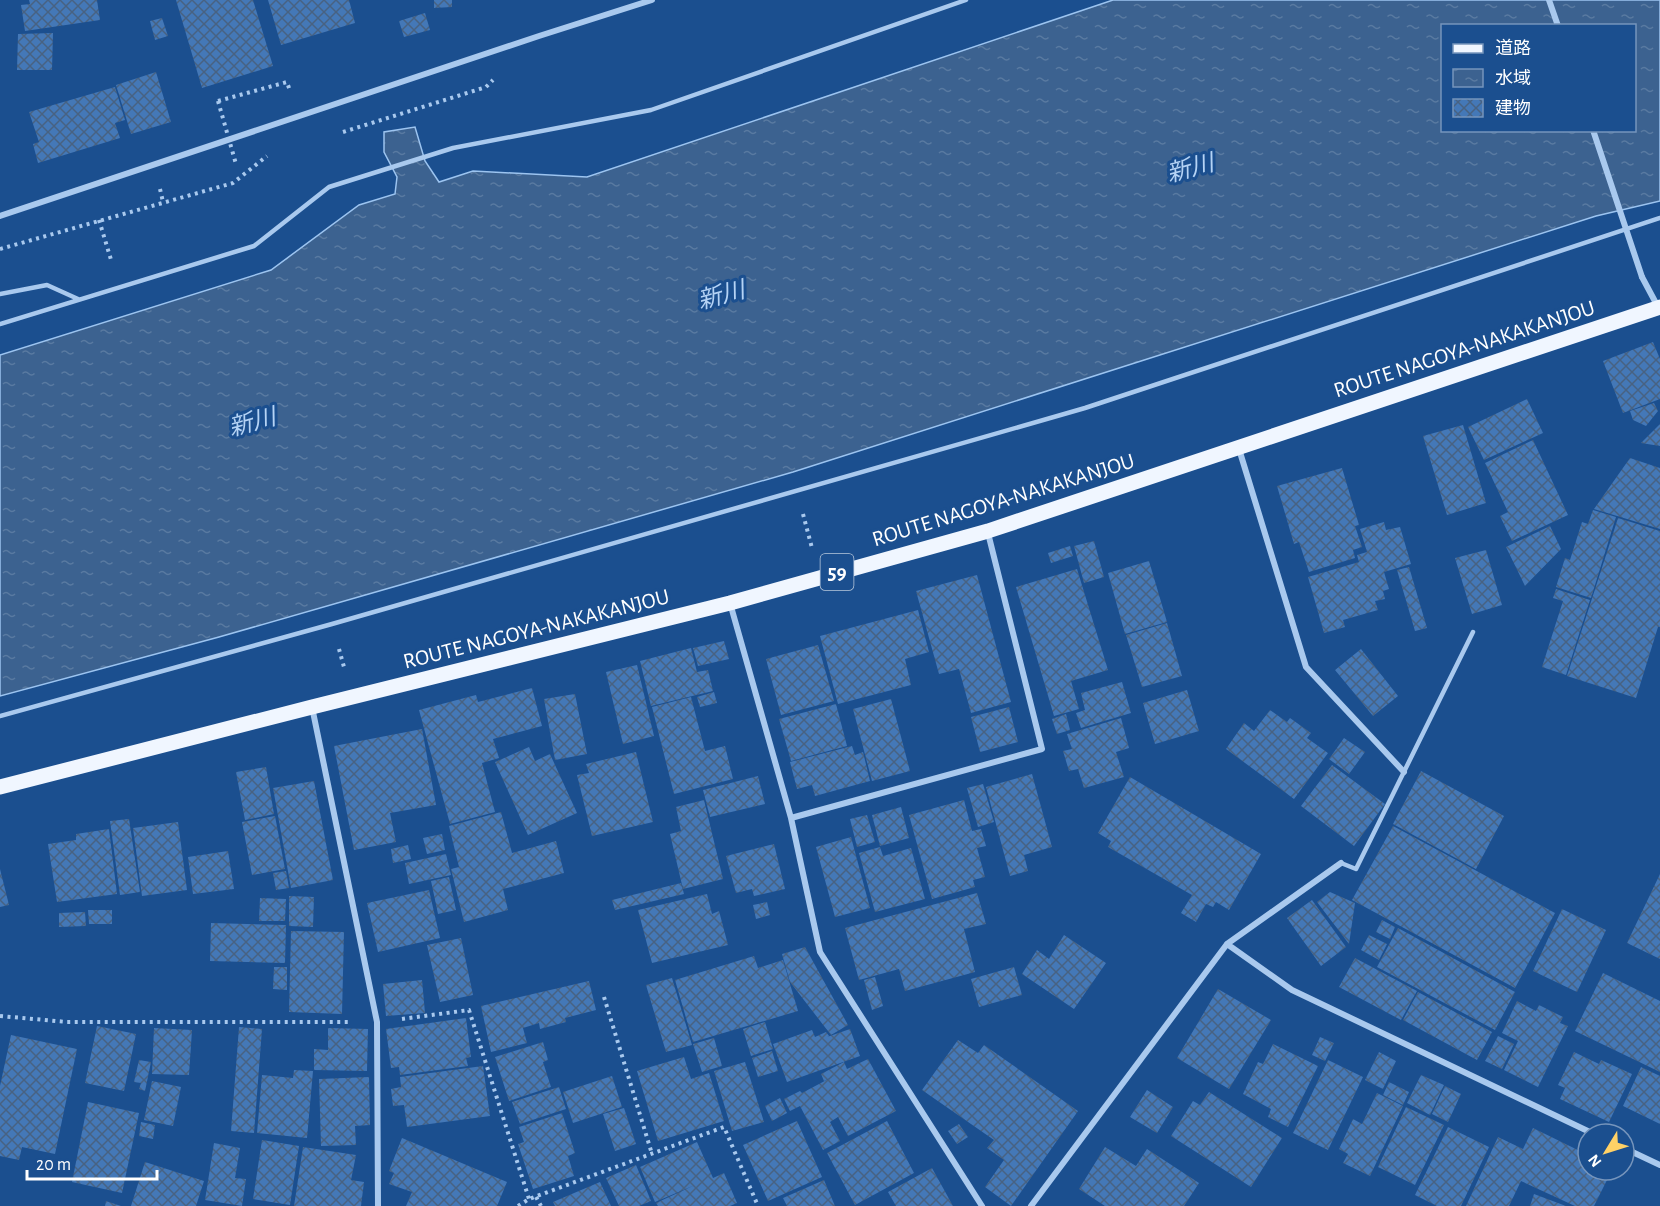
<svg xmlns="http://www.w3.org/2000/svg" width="1660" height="1206" font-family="'Alegreya Sans','Noto Sans JP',sans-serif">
<defs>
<pattern id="water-ripples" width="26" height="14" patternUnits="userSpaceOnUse" patternTransform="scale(1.5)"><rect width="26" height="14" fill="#3c6290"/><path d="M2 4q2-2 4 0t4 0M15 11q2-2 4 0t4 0" fill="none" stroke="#597aa1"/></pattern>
<pattern id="building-cross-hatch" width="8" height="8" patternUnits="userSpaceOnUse" patternTransform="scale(1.5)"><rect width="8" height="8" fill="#4478b7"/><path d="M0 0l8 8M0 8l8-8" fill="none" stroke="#486282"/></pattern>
</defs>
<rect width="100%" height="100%" fill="#1b4f8f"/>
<path fill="url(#water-ripples)" stroke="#9cc4f0" stroke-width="1.5" fill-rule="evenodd" d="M1113,0h547v201l-64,15 -803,256 -574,165 -219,59v-341l271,-85 88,-65 36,-11 2,-17 -13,-25v-20l31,-5 10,34 14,21 34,-11 114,6zM1442,26h192v104h-192z"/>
<path fill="url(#building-cross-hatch)" d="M29,0h68l3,20 -75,11 -4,-26 9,-1z
M176,0h77l20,66 -71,22z
M268,0h81l6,23 -74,22z
M434,0h18v7l-18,1z
M425,13l5,17 -26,7 -5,-16z
M162,18l6,18 -13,4 -5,-19z
M53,33l-1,37h-35l1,-36z
M156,72l15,50 -40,12 -15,-49z
M115,87l10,33 -10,3 5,15 -82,25 -5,-19 6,-2 -10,-30z
M1653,342l7,17v40l-37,14 -20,-52z
M1527,399l16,34 -59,27 -16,-33z
M1654,403l4,8 -12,15 -13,-6 -3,-9z
M1660,424v22l-19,-3z
M1463,425l23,78 -39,12 -24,-79z
M1533,440l35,75 -56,26 -12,-25 8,-4 -23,-49z
M1630,458l30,10v61l-66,-20z
M1342,468l17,57 -4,1 7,21 -9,3 2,8 -46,14 -10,-30 -5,2 -17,-58z
M1593,510l23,7 -25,81 -35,-11 9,-29 5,2 12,-38 6,2z
M1618,518l42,13v96h-2l-22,71 -69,-22z
M1384,522l2,8 14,-3 11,37 -27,8 5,17 -6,2 2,8 -10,2 3,9 -35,10 2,7 -21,6 -16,-56 51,-15 -2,-7 10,-3 -7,-23z
M1550,526l11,23 -36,37 -19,-39z
M1094,541l10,36 -20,6 -10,-37z
M1070,546l3,10 -22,7 -3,-10z
M1486,550l16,55 -30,9 -17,-56z
M1149,561l18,61 -42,12 -17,-61z
M1409,567l18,61 -12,3 -18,-61z
M1077,569l31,101 -37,11 8,28 -25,7 -38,-129z
M977,575l34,127 -40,11 -12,-44 -20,5 -23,-83z
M1556,589l34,11 -24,75 -24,-8 21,-66 -10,-3z
M918,610l11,42 -24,7 6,26 -73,19 -18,-68z
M1167,623l15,53 -40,11 -16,-52z
M724,641l5,18 -31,7 -5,-18z
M818,645l16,56 -53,14 -15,-56z
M691,648l6,24 11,-2 5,21 -62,15 -11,-45z
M1361,649l37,47 -25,20 -38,-46z
M637,665l17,71 -31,8 -17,-72z
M1122,682l9,31 -50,15 -5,-15 9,-3 -4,-17z
M532,688l10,38 -49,13 6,19 -17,5 13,49 -45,12 -31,-114 57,-15 2,7z
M1187,690l12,41 -44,13 -12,-41z
M714,692l3,11 -17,4 -3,-10z
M575,694l12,60 -32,6 -11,-61z
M691,697l14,54 20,-5 8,33 -59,15 -22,-87z
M891,699l19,72 -38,10 -19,-72z
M836,704l11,42 -56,15 -12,-42z
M1009,707l9,35 -38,10 -9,-35z
M1270,710l17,12 3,-4 21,15 -4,5 21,15 -34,46 -68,-50 18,-26 10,8z
M1066,714l4,16 -13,4 -5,-15z
M1121,718l8,30 -13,4 8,25 -40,11 -6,-19 -9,2 -6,-20 9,-2 -5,-15z
M422,729l14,76 -46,8 6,29 -42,8 -20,-104z
M1344,738l21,14 -16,22 -20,-15z
M852,746l3,9 8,-3 7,29 -55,15 -3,-11 -15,4 -7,-27z
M529,747l6,14 15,-7 27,59 -49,22 -33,-73z
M636,752l17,70 -61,14 -15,-61 12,-2 -3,-9z
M1332,765l53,39 -31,42 -53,-40z
M266,767l8,47 -29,6 -9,-48z
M1421,771l83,45 -28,53 -83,-45z
M1032,774l20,73 -28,8 4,16 -18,5 -24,-89z
M758,776l7,28 -55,13 -7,-27z
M1130,777l131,77 -32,56 -13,-8 -3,5 -7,-3 -10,18 -15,-9 11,-18 -84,-48 3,-6 -13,-8z
M314,781l19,99 -42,8 -18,-100z
M983,784l11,38 -16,5 -11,-39z
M704,800l19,79 -40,10 -13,-55 11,-3 -5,-24z
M964,800l8,31 9,-2 5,17 -9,2 8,29 -12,3 2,7 -43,12 -23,-84z
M901,807l8,31 -29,8 -8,-31z
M501,812l11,41 44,-12 8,32 -61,16 5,21 -44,12 -13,-53 8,-2 -10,-41z
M867,815l8,27 -18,5 -7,-28z
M275,816l10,53 -33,6 -10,-53z
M129,819l11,73 -20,3 -10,-74z
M178,822l9,68 -45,6 -9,-68z
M1393,826l162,87 -40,75 -163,-88z
M109,829l8,65 -60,8 -9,-58 28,-4v-6z
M442,834l3,16 -18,4 -4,-16z
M851,837l19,71 -35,9 -19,-70z
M774,844l11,45 -31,7 -2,-7 -16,4 -10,-37z
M408,845l3,14 -18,4 -2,-14z
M880,847l3,9 28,-8 14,51 -50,13 -16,-59z
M228,851l6,38 -41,5 -5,-37z
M446,854l5,21 -42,9 -4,-21z
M0,869l9,36 -9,2z
M286,871l3,17 -13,2 -3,-17z
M1660,874v85l-33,-16z
M449,877l7,33 -18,4 -7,-33z
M681,883l3,11 -69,16 -3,-10z
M429,890l11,48 -62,14 -11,-49z
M1330,892l25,11 -6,41 -32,-42z
M977,893l9,31 -22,5 11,43 -70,19 -6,-22 -40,11 -14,-52z
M707,894l5,20 7,-3 9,34 -76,18 -14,-53z
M289,896l25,1 -1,30 -24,-1z
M260,898l26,1 -1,22h-26z
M1312,900l34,47 -25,19 -34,-48z
M767,902l3,13 -14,4 -3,-14z
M1562,909l44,21 -29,62 -44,-21z
M88,910h24v14h-23z
M85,912l1,14 -27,1v-14z
M1382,920l13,7 -5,12 -14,-7z
M211,923l75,2 -1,38 -75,-2z
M1398,928l117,64 -20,38 -118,-63z
M291,931l53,1 -2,82 -53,-2z
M1064,935l42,28 -32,46 -52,-35 15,-24 12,9z
M1369,935l18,9 -8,16 -18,-10z
M461,938l12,57 -33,7 -13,-57z
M805,947l43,78 -17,10 -41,-53 -8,-28z
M754,956l4,12 25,-8 15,51 -105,31 -18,-62z
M1355,958l62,33 -16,29 -62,-33z
M274,967h13v23l-14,-1z
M1014,967l8,28 -43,12 -8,-28z
M1603,973l57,28v71l-85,-41z
M875,977l8,29 -11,4 -8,-30z
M672,978l20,67 -26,7 -20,-67z
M422,980l3,33 -39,3 -3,-32z
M589,981l7,29 -31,8 1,4 -26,7 -1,-6 -16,5 4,15 -36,9 -10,-46z
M1218,989l53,31 -42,69 -52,-31z
M1418,992l74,40 -15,28 -74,-40z
M1517,1001l19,10 3,-6 24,12 -3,6 8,3 -30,61 -34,-17 14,-29 -16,-8z
M466,1018l5,39 -5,1 2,8 -68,9 -1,-8 -8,1 -5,-39z
M765,1022l8,27 -22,7 -8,-27z
M97,1026l39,8 -12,57 -39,-8z
M239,1027l23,2 -8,104 -23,-2z
M154,1028l38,2 -3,45 -37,-1z
M328,1028l40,1 -1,42 -53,-1v-21l14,1z
M850,1029l10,27 -73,26 -14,-38 39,-14 3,7 11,-5 3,4 -2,1z
M11,1035l66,14 -22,105 -33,-7 -3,13 -19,-4v-70z
M1498,1036l16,8 -12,25 -17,-8z
M1320,1037l14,6 -9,18 -13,-6z
M714,1038l8,28 -20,6 -9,-28z
M958,1040l20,13 6,-8 94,66 -67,95 -26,-19 19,-27 -17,-12 7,-8 -72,-50z
M543,1042l5,18 -5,2 8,25 -42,14 -14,-44z
M1273,1044l45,22 -30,61 -20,-10 3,-8 -28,-15 15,-32 5,2z
M772,1051l6,20 -20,6 -6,-19z
M1379,1052l17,9 -13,28 -18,-9z
M1574,1052l25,12 2,-4 31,14 -23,48 -49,-23 5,-11 -7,-3z
M684,1057l7,22 18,-6 15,48 -66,20 -21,-70z
M868,1059l28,52 -48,25 -10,-19 -8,5 10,19 -17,9 -23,-44 -10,5 -6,-12 16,-8 2,2 34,-18 -12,6 -3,-7 23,-12 3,7z
M139,1060l12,2 -6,29 -6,-2 2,-6 -7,-1z
M1328,1060l35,17 -35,73 -35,-17z
M745,1062l19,60 -32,9 -18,-60z
M483,1066l7,50 -83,11 -3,-22 -11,1 -2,-17 10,-2 -1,-10z
M1641,1067l19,9v48l-37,-18z
M294,1070l19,1 -6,67 -50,-5 5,-58 31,3z
M1421,1075l23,10 -14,30 -23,-12z
M612,1076l10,31 -49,16 -10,-31z
M369,1077l1,48 -15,1 1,19 -35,1 -2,-67z
M152,1081l29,6 -8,39 -29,-6z
M1389,1082l20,10 -6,13 -20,-10z
M1445,1086l16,8 -13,28 -16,-8z
M559,1087l7,22 -46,15 -8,-22z
M1147,1090l26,17 -16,26 -27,-16z
M1209,1092l73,46 -31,49 -80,-51 22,-35 7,4z
M1377,1093l26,13 -33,70 -27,-13 5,-9 -9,-5 14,-30 9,5z
M780,1098l7,15 -15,8 -7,-15z
M88,1102l51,11 -17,80 -50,-11z
M1406,1107l38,18 -29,60 -37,-18z
M624,1108l12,36 -21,7 -12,-37z
M562,1113l13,40 -7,3 6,20 -41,13 -15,-45 6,-2 -5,-15z
M797,1121l25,56 -54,24 -25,-56z
M887,1121l27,52 -59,32 -28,-52z
M141,1122l14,3 -2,14 -14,-3z
M959,1124l9,13 -11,7 -9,-13z
M1448,1127l41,20 -28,59h-24l-22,-11z
M1533,1128l55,27 -2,8 2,1v6h13l9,4 -16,32h-19l-54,-25 -12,25h-43l32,-69 25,12z
M402,1138l105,44 -10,24h-91l6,-14 -23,-8 5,-11 -5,-2z
M262,1140l37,6 -9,59 -37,-6z
M697,1142l16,36 11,-5 13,30 -7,3h-72l-2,-3 39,-18 -40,17 -15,-35z
M214,1143l26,5 -5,30 11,1 -4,27 -37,-6z
M303,1147l53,8 -5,25 13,2 -3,24h-67z
M1105,1147l31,19 11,-17 52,34 -15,23h-79l-26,-17z
M145,1162l59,19 -8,25h-65z
M636,1165l15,36 -12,5h-20l-13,-28z
M932,1168l21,38h-57l-8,-14z
M824,1180l11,26h-48l-4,-8z
M600,1182l11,24h-56l-2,-4z
M1534,1194l32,12h-36z
M106,1201l15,5h-16z"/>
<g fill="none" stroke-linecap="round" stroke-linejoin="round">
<path stroke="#a9c9ee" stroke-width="4" stroke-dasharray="3 4.5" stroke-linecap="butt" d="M218,101l69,-19 3,9
M343,132l143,-45 7,-7
M160,189l3,13
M99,220l13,43
M0,249l233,-66 34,-27
M803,514l9,34
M339,649l5,18
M604,997l48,157
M0,1016l67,6h283
M402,1019l67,-9 60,189
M536,1197l5,9
M518,1206l11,-7 195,-72 34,79"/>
<path stroke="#a9c9ee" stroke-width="4.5" d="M0,294l47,-9 31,14
M0,324l254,-78 75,-59 124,-39 198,-38 315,-110
M0,716l332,-92 753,-216 575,-190
M1341,863l15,6 117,-237"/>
<path stroke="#a9c9ee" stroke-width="6" d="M1549,0l9,26
M0,216l539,-180 113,-36
M1642,277l16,30
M1239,449l67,218 98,105
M730,603l61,215 29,134 162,254
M312,707l65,315 1,184
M791,818l251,-69 -54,-216
M1227,944l114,-81
M1624,1148l36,17
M1031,1206l196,-262 65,46 302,144"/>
<path stroke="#f0f6ff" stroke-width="15" d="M0,787l312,-80 418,-104 258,-72 672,-224"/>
<path stroke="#a9c9ee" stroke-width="4" stroke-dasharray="3 4.5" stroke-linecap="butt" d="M218,101l18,63"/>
<path stroke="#a9c9ee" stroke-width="6" d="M1593,130l49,147"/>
</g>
<g text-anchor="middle" stroke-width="6" stroke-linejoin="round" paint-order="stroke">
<rect fill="#1b4f8f" stroke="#bbcadd" stroke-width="1.5" x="820.5" y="554" width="33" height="36" rx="4.5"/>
<g font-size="21" font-weight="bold" fill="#fff">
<text x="837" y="579">59</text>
</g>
<g font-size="22" fill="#fff" stroke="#1b4f8f">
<text transform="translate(1464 348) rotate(-18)" y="8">ROUTE NAGOYA-NAKAKANJOU</text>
<text transform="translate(1003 499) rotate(-17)" y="8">ROUTE NAGOYA-NAKAKANJOU</text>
<text transform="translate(536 628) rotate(-14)" y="8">ROUTE NAGOYA-NAKAKANJOU</text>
</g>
<g font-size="24" font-style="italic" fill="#b5d3f5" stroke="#1b4f8f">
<text transform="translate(1190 168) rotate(-15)" y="8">新川</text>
<text transform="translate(721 295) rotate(-15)" y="8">新川</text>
<text transform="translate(252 422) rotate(-15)" y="8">新川</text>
</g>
</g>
<rect x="1441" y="24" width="195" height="108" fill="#1b4f8f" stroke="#7695bc" stroke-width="1.5"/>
<rect x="1453" y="44" width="30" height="9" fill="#f0f6ff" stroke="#7695bc" stroke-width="1.5"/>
<text x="1495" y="54" font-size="18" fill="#ffffff">道路</text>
<rect x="1453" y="69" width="30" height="18" fill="url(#water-ripples)" stroke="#7695bc" stroke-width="1.5"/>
<text x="1495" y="84" font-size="18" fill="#ffffff">水域</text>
<rect x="1453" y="99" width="30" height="18" fill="url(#building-cross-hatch)" stroke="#7695bc" stroke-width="1.5"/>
<text x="1495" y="114" font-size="18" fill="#ffffff">建物</text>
<g transform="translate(1606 1152) rotate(232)"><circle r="28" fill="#1b4f8f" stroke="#7695bc" stroke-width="1.5"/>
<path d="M0-4.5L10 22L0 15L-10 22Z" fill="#ffd166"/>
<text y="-9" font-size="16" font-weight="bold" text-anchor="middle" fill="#ffffff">N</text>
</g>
<path d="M27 1170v9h130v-9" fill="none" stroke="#ffffff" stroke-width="3"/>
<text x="36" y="1170" font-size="18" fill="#ffffff" stroke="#1b4f8f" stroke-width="4.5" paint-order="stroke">20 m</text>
</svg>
